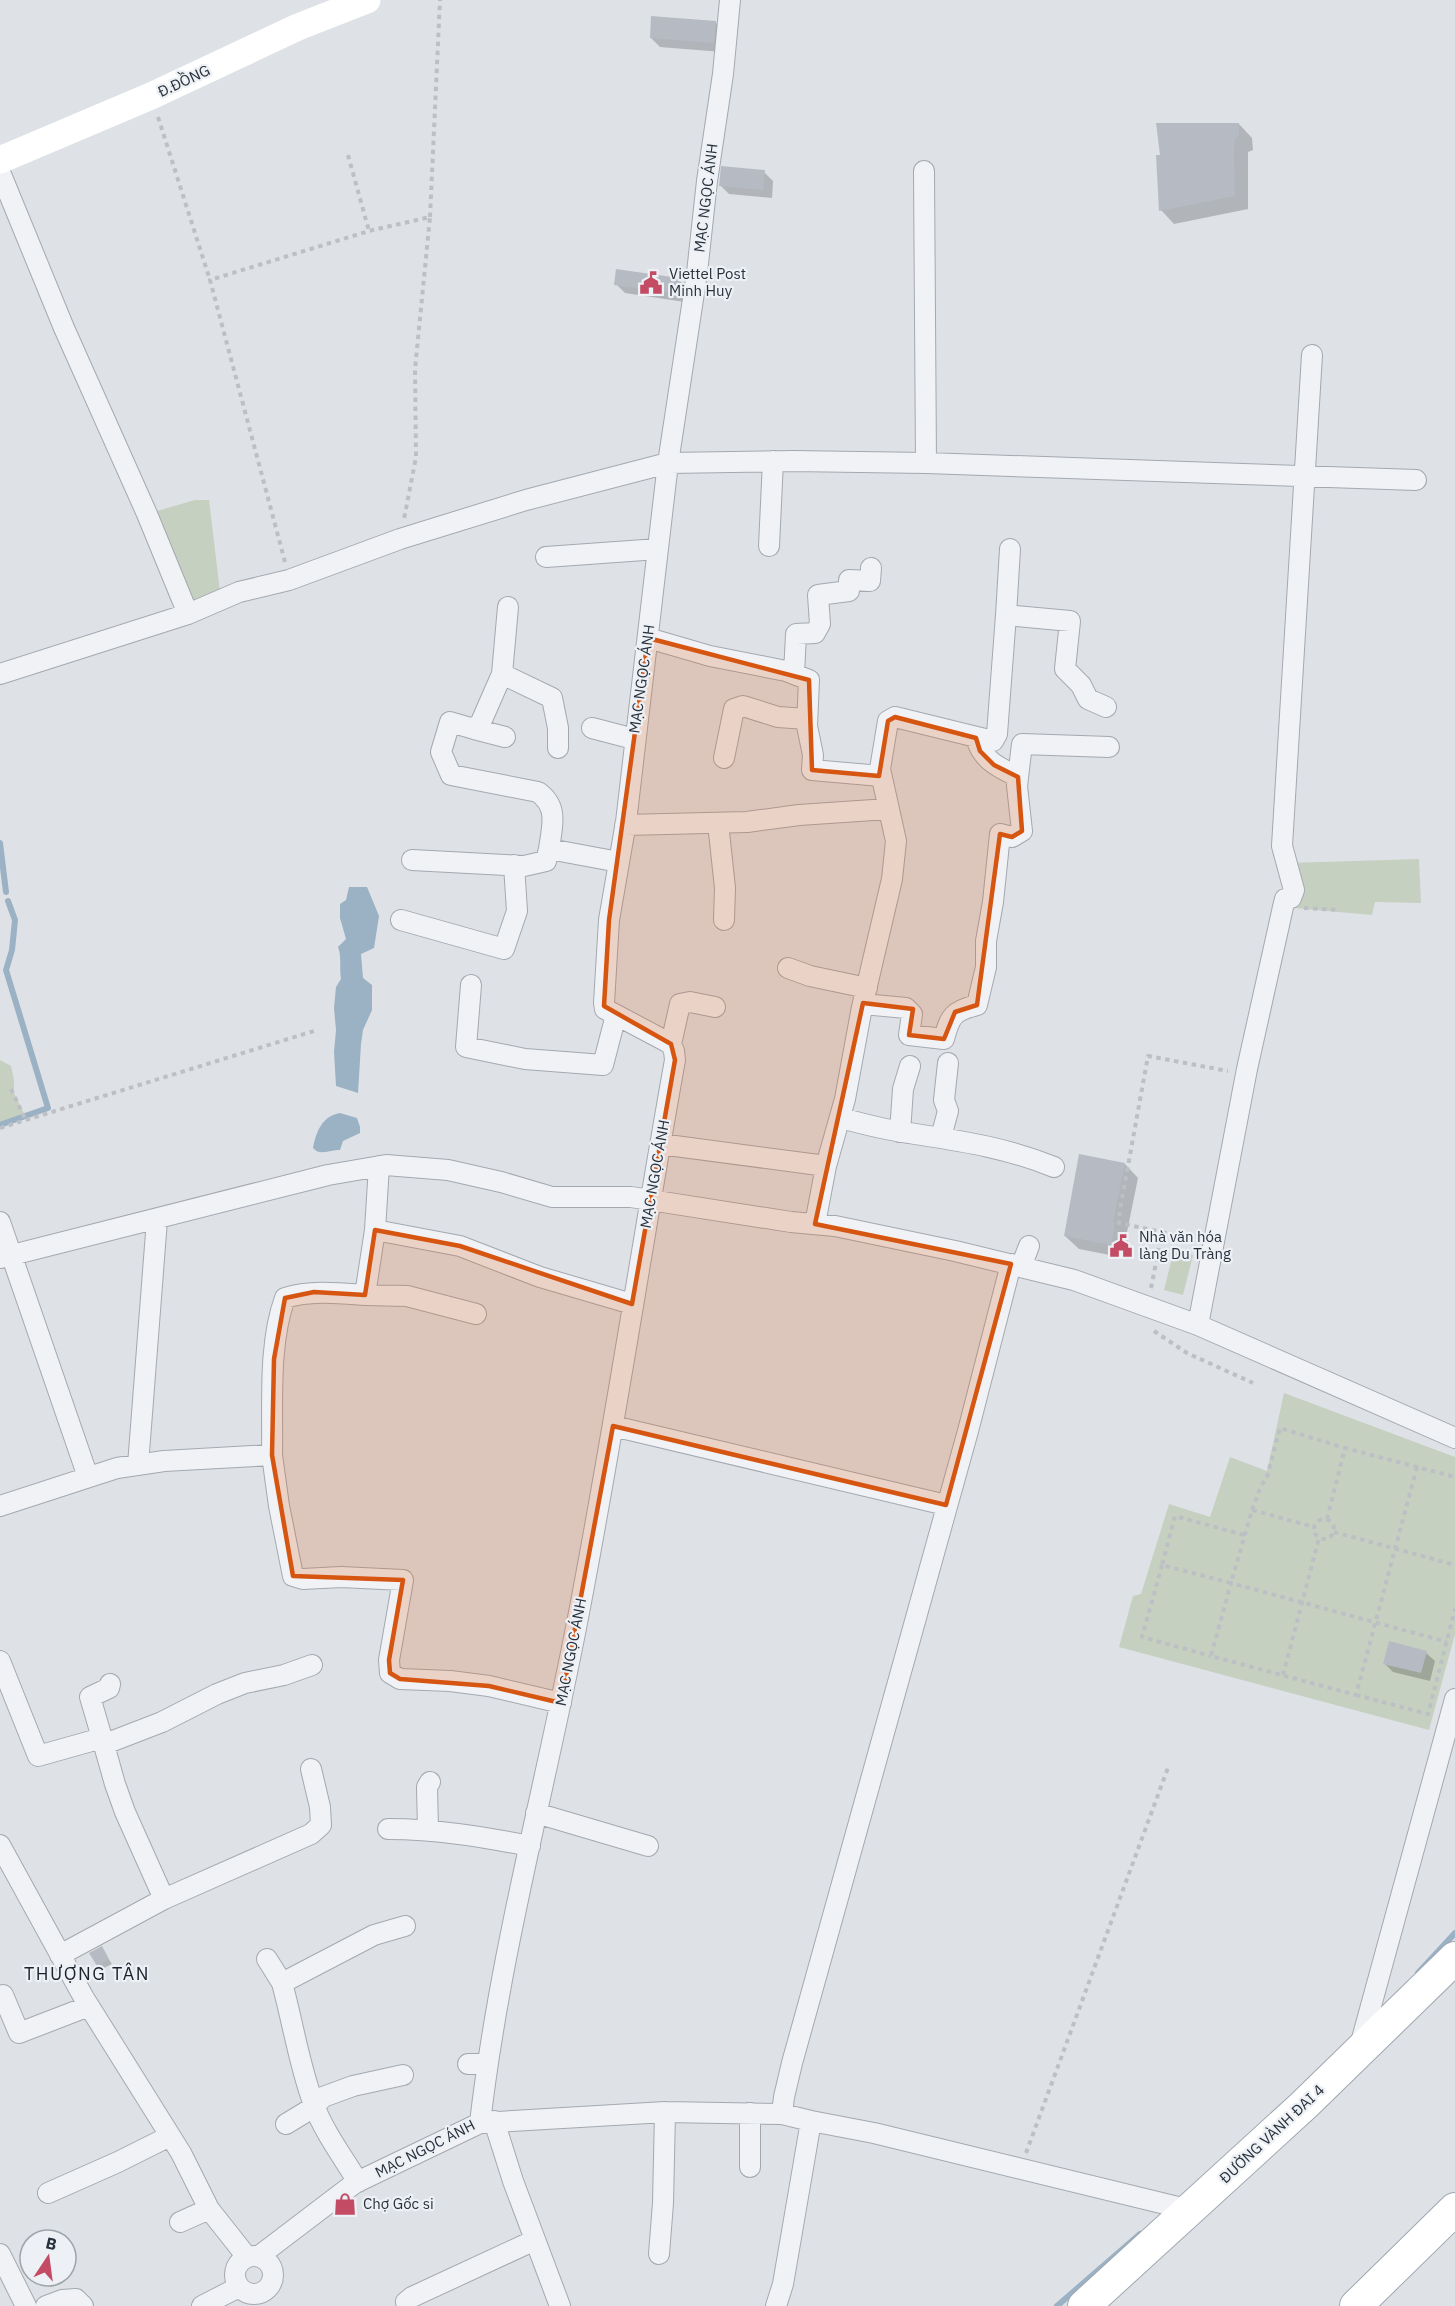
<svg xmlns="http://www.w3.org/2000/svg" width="1455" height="2306" font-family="'IBM Plex Sans',sans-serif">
<rect width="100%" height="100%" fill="#dee2e6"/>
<path fill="#c5d0c0" d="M195,500h14l12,100 -33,14 -41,-100z
M1419,859l2,44 -46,-1 -3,13 -89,-8 5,-44z
M0,1060l11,6 3,14v13l12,25 -26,10z
M1174,1250l19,5 -10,40 -19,-5z
M1284,1393l171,64v177l-26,96 -310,-83 14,-51 8,-2 28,-90 41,13 20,-60 37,14z"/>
<path fill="#9bb1c4" d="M349,887h18l12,29 -5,32 -13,6 2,24 9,7v25l-9,20 -2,14 -3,49 -22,-7 -2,-34 2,-22 -2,-22 2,-21 5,-8c-2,-11 1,-22 -3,-32l8,-8 -6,-21v-14l6,-4z
M340,1113l17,5 3,9v6l-17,8 -3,9c-11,-1 -19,7 -27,-2 3,-16 9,-32 27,-35z"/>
<path fill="#0003" d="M715,22l9,9 -2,21 -62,-5 -9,-9z
M1239,124l13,14 1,12 -5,2v57l-74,15 -13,-14z
M764,172l9,9 -1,17 -43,-4 -9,-9z
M678,279l9,9 -2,14 -60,-9 -9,-9z
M1125,1164l13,14 -12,59 2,2 -3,19 -46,-9 -14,-13z
M1426,1653l9,8 -5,20 -37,-9 -9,-9z
M101,1948l11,16 -10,5 -4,-4z"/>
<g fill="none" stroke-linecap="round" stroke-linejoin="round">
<path stroke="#9bb1c4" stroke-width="6" d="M0,843l6,49
M0,1125l48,-17 -42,-138 6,-20 3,-30 -7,-19
M1418,1973l37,-40
M1057,2306l83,-72"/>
</g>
<path fill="#b6bbc3" d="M651,16l65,5 -2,22 -64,-5z
M1156,123h83v13l-4,2 -1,14 1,44 -76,15 -3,-56h4z
M721,166l44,4 -2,20 -44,-4z
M616,269l63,9 -2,16 -63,-9z
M1079,1154l46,9 -12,60h2l-4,22 -47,-9z
M1389,1641l38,10 -6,22 -38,-9z
M102,1946l7,13 -12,7 -8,-13z"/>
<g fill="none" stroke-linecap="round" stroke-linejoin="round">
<g stroke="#a4a9b0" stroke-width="22">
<path id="street" d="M924,171l2,292
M0,172l64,156 83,186 41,100
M769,546l4,-85
M546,557l112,-8
M1006,615l4,-66
M648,638l62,18 76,15 23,9 -2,46 6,29 -1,15 69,6
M0,674l188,-60 51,-22 50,-12 111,-41 126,-39 142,-37 125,-2 133,2 490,17
M502,674l6,-67
M794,674l2,-40 19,-1 5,-9 -2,-29 31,-4v-11l21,1 1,-13
M592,728l42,11
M474,729l31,8
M976,738c7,23 22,29 42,39
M558,748v-20l-6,-30 -50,-24 -21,48 -7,7 -24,-7 -9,30 10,23 87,17c21,15 14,34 11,57l70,13
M724,758l10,-49 9,-3 35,11 29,2
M718,823l7,65 -1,32
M625,825l122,-3 52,-7 89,-6
M412,860l112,6 22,-5 3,-12
M401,920l103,29 13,-38 -3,-46
M788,968l22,8 57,12
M471,985l-5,62 59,12 78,6 13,-50
M863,1004l43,4 6,6 -3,21 35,4c6,-23 9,-28 33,-34l9,-38v-26l7,-39 7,-68 12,3 10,-6 -5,-45 5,-42 87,3
M671,1044l9,-40 10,-2 25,5
M841,1118c22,6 45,12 68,15 51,8 96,14 145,34
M900,1132l3,-43 7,-23
M941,1137l7,-26 -4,-11 4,-37
M660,1144l166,22
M0,1222l88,255
M815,1224l11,-58 19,-67 17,-92 30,-128 4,-38 -16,-72 8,-48 7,-4 98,24 4,-7 9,-119 64,6 -5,48 16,16 7,14 18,8
M375,1230l4,-64
M0,1258l328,-83 58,-10 62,5 53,12 51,15h79l160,25 44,4 120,25 119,29 124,45 257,113
M1021,1267l8,-21
M365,1295l42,1 69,18
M1198,1325l49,-256 36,-162 2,-8 6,-1 3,-8 -12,-44 30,-491
M613,1426l333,79
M272,1455c1,-49 -4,-111 13,-157 26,-8 53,-5 80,-3l10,-65 85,16 80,31 92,27
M138,1465l19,-245
M0,1506l117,-38 47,-7 108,-6 7,51 14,70 10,3 38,-2 62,3 -14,80 1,13 10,6 50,2 39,5 72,17
M0,1661l38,95 64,-18 13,46 10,28 39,87 -104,56
M102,1738l-12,-41 19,-9 1,-4
M105,1744l57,-22 55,-28 28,-11 39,-8 28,-10
M536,1813l112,33
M388,1829c48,0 95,8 142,17
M428,1830l-1,-43 3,-5
M0,1845l84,153 97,155 28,56 38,48
M164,1899l147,-65 10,-9 -1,-18 -9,-38
M267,1959l15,24
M3,1995l16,38 70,-27
M1360,2046l95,-347
M468,2064h19
M750,2113v54
M782,2114l2,-17 8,-34 176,-632 43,-167
M494,2121l19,60 47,125
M480,2123l185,-11 117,2 29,7
M286,2124l28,-17 9,-10 30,-11 50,-11
M358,2182c-15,-25 -34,-50 -44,-77 -15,-40 -21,-82 -32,-122l92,-48 31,-9
M48,2193l70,-31 52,-26
M180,2222l29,-13
M0,2254l26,52
M659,2254l4,-51 2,-91
M235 2275a19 19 0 1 1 38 0a19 19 0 1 1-38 0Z
M259,2256l96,-73 125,-60c19,-166 64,-331 96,-495 37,-189 65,-379 99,-568l-1,-9 -3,-7 -66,-35 -1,-6 5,-83 17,-98 42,-359 29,-190 10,-92 16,-107 7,-74
M46,2306l16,-6 14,-1 7,7
M202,2306l37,-19
M407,2306l-1,-4 6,-5 123,-57
M776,2306l7,-22 28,-163 63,12 316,77"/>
</g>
<g stroke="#9ea7b1" stroke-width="34">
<path id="primary" d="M1084,2306l220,-201 151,-147
M1356,2306l99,-97"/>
</g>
<path stroke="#bcc0c5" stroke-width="4" stroke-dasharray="4.5 4.5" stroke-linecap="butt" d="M158,117l52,163
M348,155l21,76
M430,217l10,-217
M285,562l-75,-282 159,-49 61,-14 -15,152 1,88 -12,62
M1304,908l36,2
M11,1089l14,30
M0,1128l314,-97
M1162,1232l34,8
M1151,1288l11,-56 -43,-9 1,-13 28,-154 80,15
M1154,1331l33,22 66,30
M1417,1467l-61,228 -145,-39 20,-73 216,59
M1252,1510l9,-24 6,-9 13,-49 65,20
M1314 1529a10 10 0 1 1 20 0a10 10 0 1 1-20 0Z
M1327,1519l18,-71 110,29
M1334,1532l121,33
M1244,1535l-69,-19 -13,49 69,18 21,-73 62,17
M1162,1565l-20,72 69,19
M1283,1675l36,-137
M1356,1695l72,19 27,-105
M1026,2153l143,-388"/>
<use href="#street" stroke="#f0f2f5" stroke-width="20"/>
<path stroke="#fff" stroke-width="27" d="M0,160l151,-64 147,-69 69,-27"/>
<use href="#primary" stroke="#fff" stroke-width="32"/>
</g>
<path fill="#d55511" fill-opacity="0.2" stroke="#d55511" stroke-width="4.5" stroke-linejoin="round" d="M648,638l161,42 3,90 67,6 9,-55 7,-4 81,21 4,13 14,14 24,12 4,54 -10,6 -12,-3 -23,171 -22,7 -11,27 -35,-4 4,-26 -50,-6 -48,221 196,40 -65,241 -333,-79 -52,277 -72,-17 -89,-7 -10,-6 -1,-13 14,-80 -110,-4 -21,-121 2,-96 11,-61 29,-6 51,3 10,-65 85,16 172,58 43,-244 -4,-16 -67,-38 5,-86z"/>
<defs>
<g id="civic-bare" transform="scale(1.8)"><path d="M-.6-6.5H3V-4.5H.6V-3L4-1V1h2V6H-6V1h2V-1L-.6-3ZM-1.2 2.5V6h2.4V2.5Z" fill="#c34b64" stroke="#edf0f4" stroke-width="2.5" paint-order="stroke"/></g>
<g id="shop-bare" transform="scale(1.8)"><path d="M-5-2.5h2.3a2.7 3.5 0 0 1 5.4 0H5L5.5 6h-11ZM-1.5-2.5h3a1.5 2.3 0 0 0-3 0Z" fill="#c34b64" stroke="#edf0f4" stroke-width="2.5" paint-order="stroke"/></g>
</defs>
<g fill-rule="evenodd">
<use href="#civic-bare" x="651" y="283"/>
<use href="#civic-bare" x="1121" y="1246"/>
<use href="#shop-bare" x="345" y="2204"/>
</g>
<g text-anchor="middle" stroke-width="4.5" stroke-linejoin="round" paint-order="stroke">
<g font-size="15" fill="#28313c" stroke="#edf0f4">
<text transform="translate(184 81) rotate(-25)" y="5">Đ.ĐỒNG</text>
<text transform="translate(706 198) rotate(-83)" y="5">MẠC NGỌC ÁNH</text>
<text transform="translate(642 679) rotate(-82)" y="5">MẠC NGỌC ÁNH</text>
<text transform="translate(655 1174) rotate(-80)" y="5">MẠC NGỌC ÁNH</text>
<text transform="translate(571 1652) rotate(-79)" y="5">MẠC NGỌC ÁNH</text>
<text transform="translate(1272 2134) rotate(-43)" y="5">ĐƯỜNG VÀNH ĐAI 4</text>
<text transform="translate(425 2149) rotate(-27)" y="5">MẠC NGỌC ÁNH</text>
</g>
<g font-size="15" fill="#28313c" stroke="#edf0f4" text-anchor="start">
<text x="669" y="279">Viettel Post<tspan x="669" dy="17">Minh Huy</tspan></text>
<text x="1139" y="1242">Nhà văn hóa<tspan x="1139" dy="17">làng Du Tràng</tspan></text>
<text x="363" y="2209">Chợ Gốc si</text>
</g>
<g font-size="18" letter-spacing="1.5" fill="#1b222d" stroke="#edf0f4">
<text x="87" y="1980">THƯỢNG TÂN</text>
</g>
</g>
<g transform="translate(48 2258) rotate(13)"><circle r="28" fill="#edf0f4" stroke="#9ea4aa" stroke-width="1.5"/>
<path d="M0-4.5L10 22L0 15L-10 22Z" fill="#c34b64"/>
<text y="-9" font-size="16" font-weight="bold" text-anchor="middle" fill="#28313c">B</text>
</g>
</svg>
